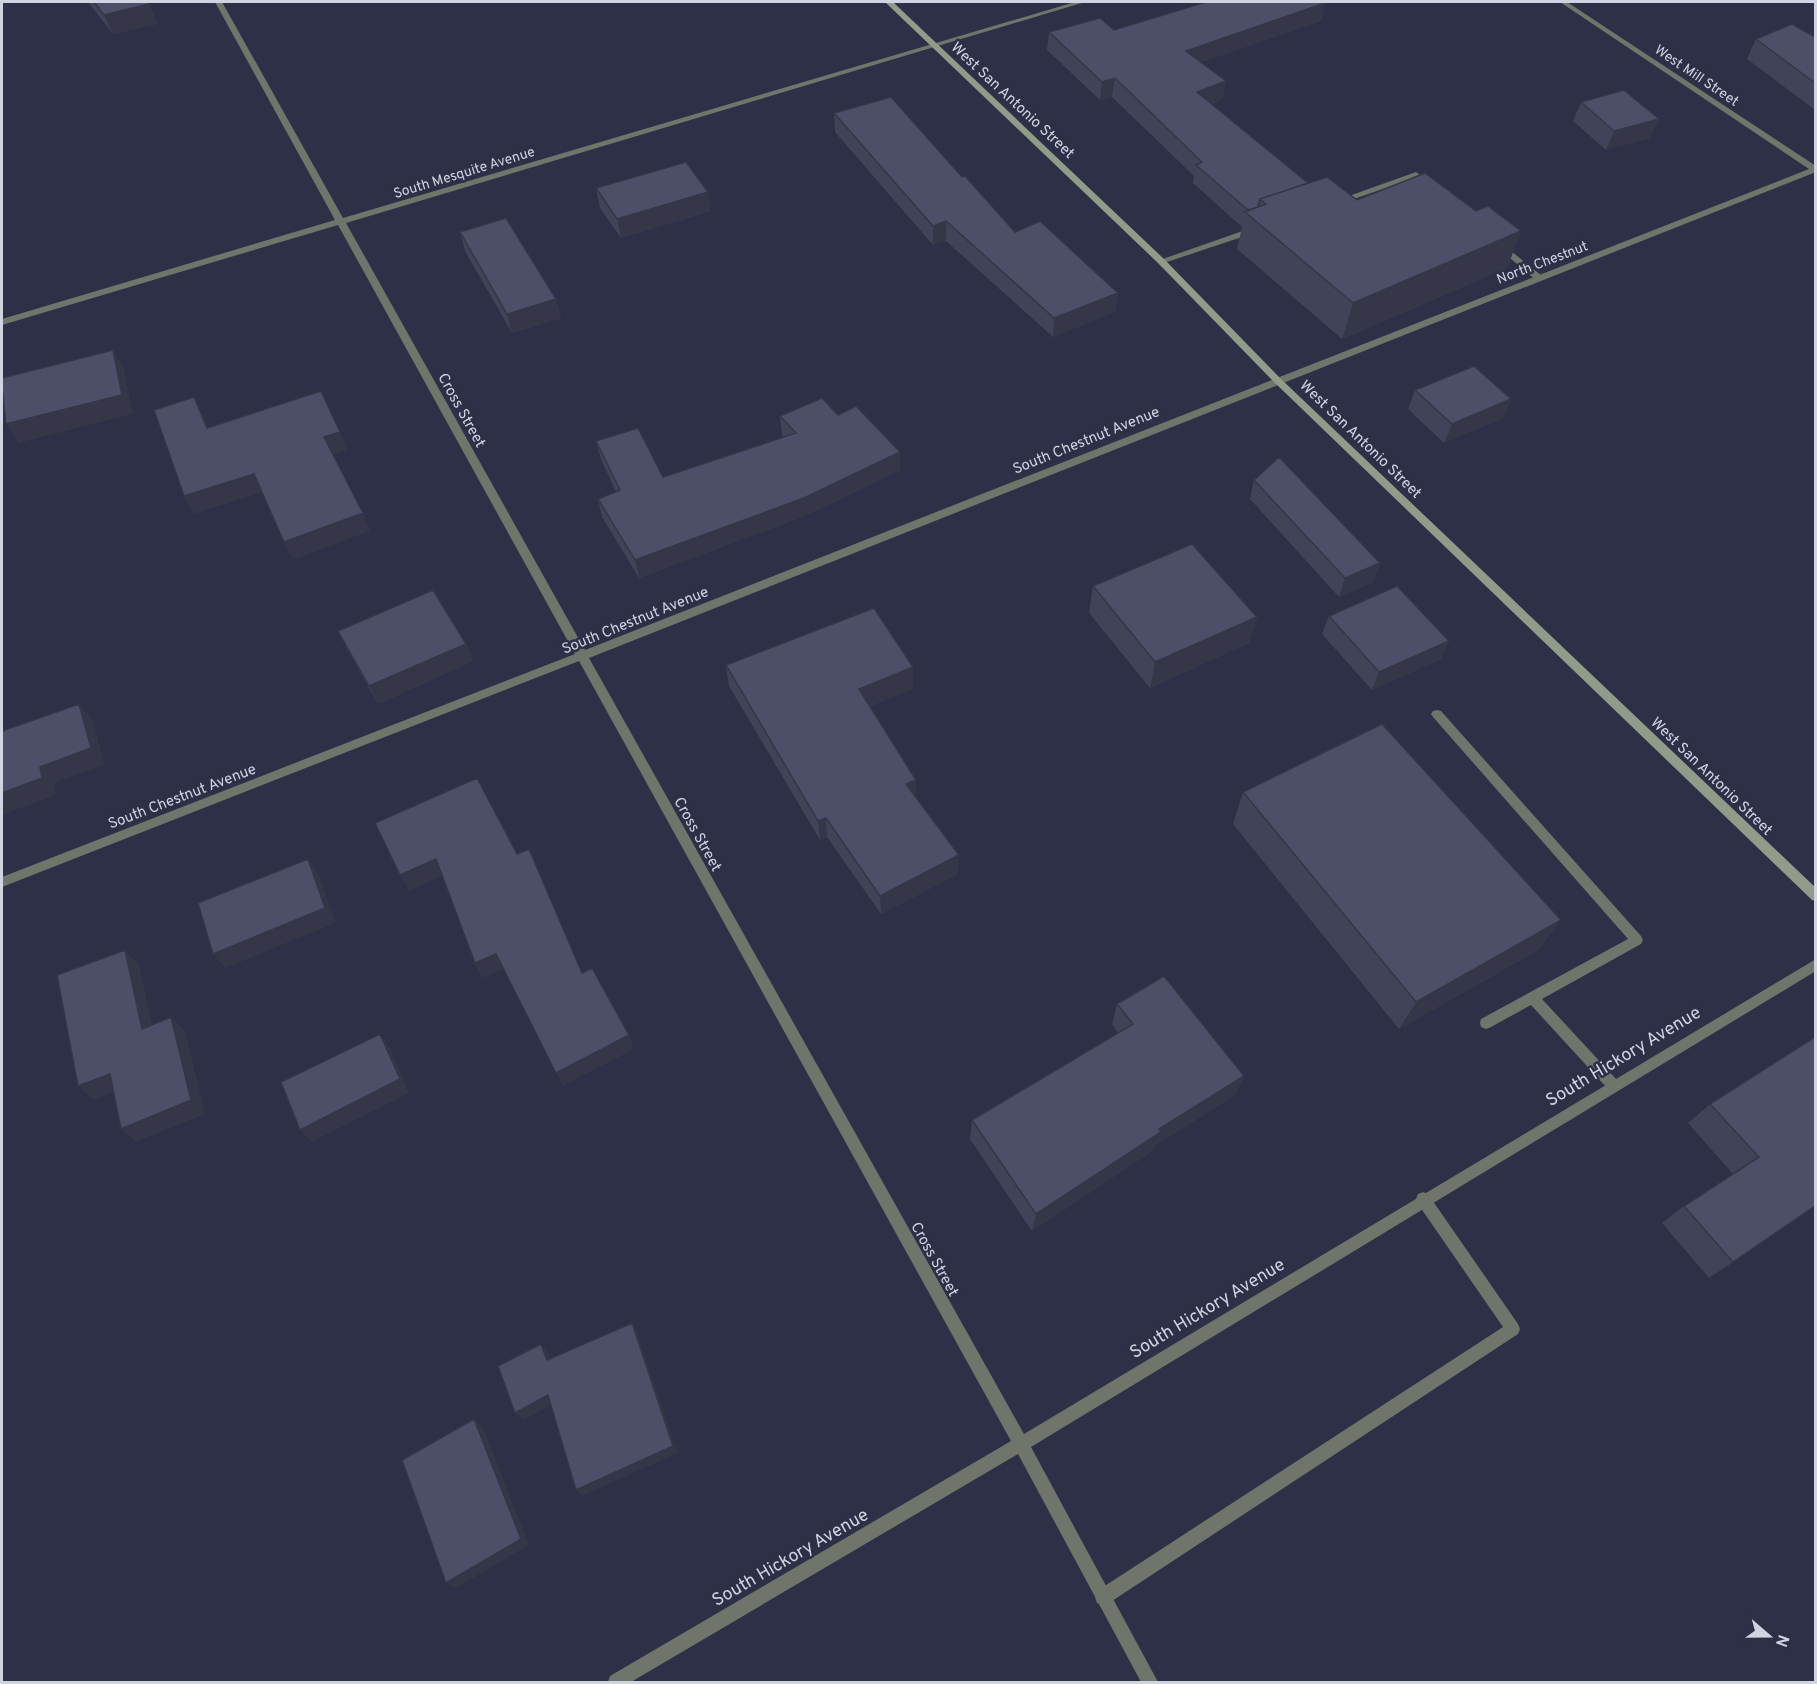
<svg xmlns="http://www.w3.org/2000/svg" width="1817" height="1684" font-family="Overpass,sans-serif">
<rect width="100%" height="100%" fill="#2d3046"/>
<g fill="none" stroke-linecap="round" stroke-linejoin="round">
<path fill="#6f756b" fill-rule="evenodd" d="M1416,172l17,13v4h-6l-12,-11 -76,26 -7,-2z
M1254,227l4,3 -1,2 -96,32 -4,-3z
M1501,243l41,33v4h-6l-38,-32 -1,-2z
M1437,710l4,1 200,225 2,4 -2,4 -99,55 76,82 2,4 -2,4 -5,2 -5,-2 -77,-84 -40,22 -5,2 -5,-2 -1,-4 1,-4 147,-80 -195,-222 -2,-3 2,-3z
M1423,1192l5,2 90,130 2,5 -2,5 -409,269 -6,2 -6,-2 -2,-6 2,-6 406,-264 -85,-123 -2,-5 2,-5z"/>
<path fill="#6f756b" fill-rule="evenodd" d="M215,2h7l121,216 732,-216h10l-739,221 239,427 1224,-481 -249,-167h7l249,164v6l-1227,486 435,776 792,-475v12l-785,476 127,235h-17l-123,-228 -387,228h-23l2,-6 401,-235 -432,-780 -577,226v-10l573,-223 -237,-429 -336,100v-6l333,-99z"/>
<path fill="#909b8a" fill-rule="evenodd" d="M885,2h8l271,257 116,119 536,510v13l-4,-1 -538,-518 -116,-119z"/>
</g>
<path fill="#414459" d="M88,2h58l3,2 8,20 -44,10z
M1325,3l-4,18 -120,41 22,37 -12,5 97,79 49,17 119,11 45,20 -14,37 -165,71 -105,-90 5,-22 -49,-44 1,-7 -82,-79 -12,3 -53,-50 2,-18 65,-2z
M1815,37v73l-68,-51 9,-20z
M1581,102l69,36 -44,12 -33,-29z
M834,113l181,119 103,61 -3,19 -62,25 -107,-96 -13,4 -98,-113z
M596,188l115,23 -90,27 -21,-30z
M460,232l96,67 5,19 -49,15 -47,-82z
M1415,390l96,9 -8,19 -59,25 -36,-34z
M838,415l62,37v18l-95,46 -166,62 -37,-61 -4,-18 18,-7 -15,-33 -5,-18 67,36 121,-40 -2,-2 -2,-19z
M1254,480l126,83 -7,19 -34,15 -89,-98z
M1093,586l164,31 -8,26 -99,45 -61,-75z
M1329,616l120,25 -8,18 -69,31 -50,-56z
M338,631l128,13 7,17 -95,43 -31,-55z
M726,665l187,24 -43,17 46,74v18l42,76 -77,40 -54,-77 -7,3 -91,-154z
M1243,792l297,157 -141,80 -166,-205z
M1117,1004l127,72 -9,19 -79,50 -2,5 -122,81 -62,-92 2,-19 146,-87 -6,-8z
M1815,1037l-82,225 -24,16 -47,-55 22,-17 49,-32 -45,-51 22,-19z"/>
<path fill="#353748" d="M1325,3l-4,18 -138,48 3,-18z
M149,4l8,20 -44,10 -9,-19z
M1115,78l-3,19 -12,3 2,-18z
M1226,81l-3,18 -29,12 3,-19z
M1659,119l-9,19 -44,12 8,-19z
M708,192l3,19 -90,27 -4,-19z
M946,221v20l-13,4v-19z
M1521,231l-14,37 -165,71 11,-36z
M1118,293l-3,19 -62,25 1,-19z
M556,299l5,19 -49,15 -5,-19z
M113,350l11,19 9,45 -114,29 -13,-19z
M194,397l9,18 13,31 -9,-18z
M1511,399l-8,19 -59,25 8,-19z
M340,432l7,18 -15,5 -8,-18z
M900,452v18l-95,46 -166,62 -4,-18z
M254,474l9,18 -69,22 -10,-18z
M363,513l7,18 -77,29 -9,-18z
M1380,563l-7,19 -34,15 6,-19z
M1257,617l-8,26 -99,45 5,-26z
M1449,641l-8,18 -69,31 7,-18z
M466,644l7,17 -95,43 -9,-18z
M913,667v22l-53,21 -1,-21z
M79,704l14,17 11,44 -50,18 2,12 -54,20v-22l38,-26z
M916,780v20l-10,-16z
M826,818l1,19 -7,3 -2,-19z
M959,855l-1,19 -77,40 -1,-18z
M308,859l11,16 17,48 -111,45 -12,-14z
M436,859l8,16 -35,16 -9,-16z
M1561,920l-21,29 -141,80 17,-27z
M125,950l14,15 17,78 -14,-14z
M496,954l7,15 -21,9 -7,-15z
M171,1017l14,14 20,83 -69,28 -15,-13z
M380,1034l10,14 19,45 -97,49 -12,-12z
M629,1035l5,14 -71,37 -7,-13z
M110,1074l15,13 -31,13 -16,-14z
M1244,1076l-9,19 -79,50 -2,5 -122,81 4,-17 123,-85z
M632,1323l5,9 41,121 -96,43 -6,-6z
M541,1344l7,9 6,15 -7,-8z
M548,1395l7,8 -32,17 -8,-7z
M474,1419l9,8 46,118 -73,43 -10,-5z"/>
<path fill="#4c4f67" stroke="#353748" stroke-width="1.5" d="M94,2h52l3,2 -45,11z
M1206,2h118l1,1 -139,48 40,30 -29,11 111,91 -48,16 -2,8 -10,3 -52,-45 6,-3 -87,-84 -13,4 -53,-50 51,-14 14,12z
M1792,24l23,13v46l-59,-44z
M1624,90l35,29 -45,12 -33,-29z
M891,97l71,80 3,-1 50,56 25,-11 78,72 -64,25 -108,-97 -13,5 -99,-113z
M686,162l22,30 -91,27 -21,-31z
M1425,173l51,38 12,-5 33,25 -168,72 -108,-91 21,-8 -6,-5 67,-22 30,23z
M506,218l50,81 -49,15 -47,-82z
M113,350l9,45 -116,29 -4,-37v-9z
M1474,366l37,33 -59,25 -37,-34z
M321,391l19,41 -16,5 39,76 -79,29 -30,-68 -70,22 -30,-86 40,-13 13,31z
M822,398l16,17 18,-9 44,46 -96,46 -169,62 -37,-61 22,-9 -24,-49 42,-13 25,49 133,-44 -16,-17z
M1279,457l101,106 -35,15 -91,-98z
M1192,544l65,73 -102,45 -62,-76z
M1397,586l52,55 -70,31 -50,-56z
M433,590l33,54 -97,42 -31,-55z
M874,608l39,59 -54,22 57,91 -10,4 53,71 -79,41 -54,-78 -8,3 -92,-156z
M79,704l12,44 -51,19 2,11 -40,15v-62z
M1382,724l179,196 -145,82 -173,-210z
M477,778l40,76 12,-5 53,124 10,-5 37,67 -73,38 -60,-119 -21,9 -39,-104 -36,16 -25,-52z
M308,859l17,49 -112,46 -15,-51z
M125,950l17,79 29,-12 20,83 -70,29 -11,-55 -32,12 -21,-111z
M1164,976l80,100 -85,53 2,3 -125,82 -64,-94 161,-96 -16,-20z
M380,1034l20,45 -100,51 -19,-48z
M1815,1037v169l-82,56 -49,-56 75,-49 -49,-53z
M632,1323l41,123 -97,44 -28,-95 -33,18 -17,-47 43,-22 6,16z
M474,1419l47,120 -75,44 -44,-123z"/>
<g text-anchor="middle" stroke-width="5" stroke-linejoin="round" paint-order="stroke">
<g font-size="14" fill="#d0d3e1" stroke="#2d3046">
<text transform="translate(1697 75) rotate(34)" y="5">West Mill Street</text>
<text transform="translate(464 172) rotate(-17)" y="5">South Mesquite Avenue</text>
<text transform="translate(1542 262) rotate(-21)" y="5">North Chestnut</text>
</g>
<g font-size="15" fill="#d0d3e1" stroke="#2d3046">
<text transform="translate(1013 100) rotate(43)" y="5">West San Antonio Street</text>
<text transform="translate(462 410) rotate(61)" y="5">Cross Street</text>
<text transform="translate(1361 439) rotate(44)" y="5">West San Antonio Street</text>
<text transform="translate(1086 440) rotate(-22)" y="5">South Chestnut Avenue</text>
<text transform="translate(635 620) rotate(-22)" y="5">South Chestnut Avenue</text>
<text transform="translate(1712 776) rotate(44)" y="5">West San Antonio Street</text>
<text transform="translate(182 796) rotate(-21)" y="5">South Chestnut Avenue</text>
<text transform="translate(698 834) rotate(61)" y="5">Cross Street</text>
<text transform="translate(935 1259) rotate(61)" y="5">Cross Street</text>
</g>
<g font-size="18" fill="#d0d3e1" stroke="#2d3046">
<text transform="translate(1623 1056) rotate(-31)" y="6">South Hickory Avenue</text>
<text transform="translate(1207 1308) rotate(-31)" y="6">South Hickory Avenue</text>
<text transform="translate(790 1557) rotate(-30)" y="6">South Hickory Avenue</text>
</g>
</g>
<rect width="1817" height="1684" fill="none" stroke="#d0d3e1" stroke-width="6"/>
<g transform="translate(1769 1636) rotate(110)" stroke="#2d3046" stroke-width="4.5" paint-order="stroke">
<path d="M0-4.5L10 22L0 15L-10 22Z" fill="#d0d3e1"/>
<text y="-9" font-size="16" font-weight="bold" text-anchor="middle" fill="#d0d3e1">N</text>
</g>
</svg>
